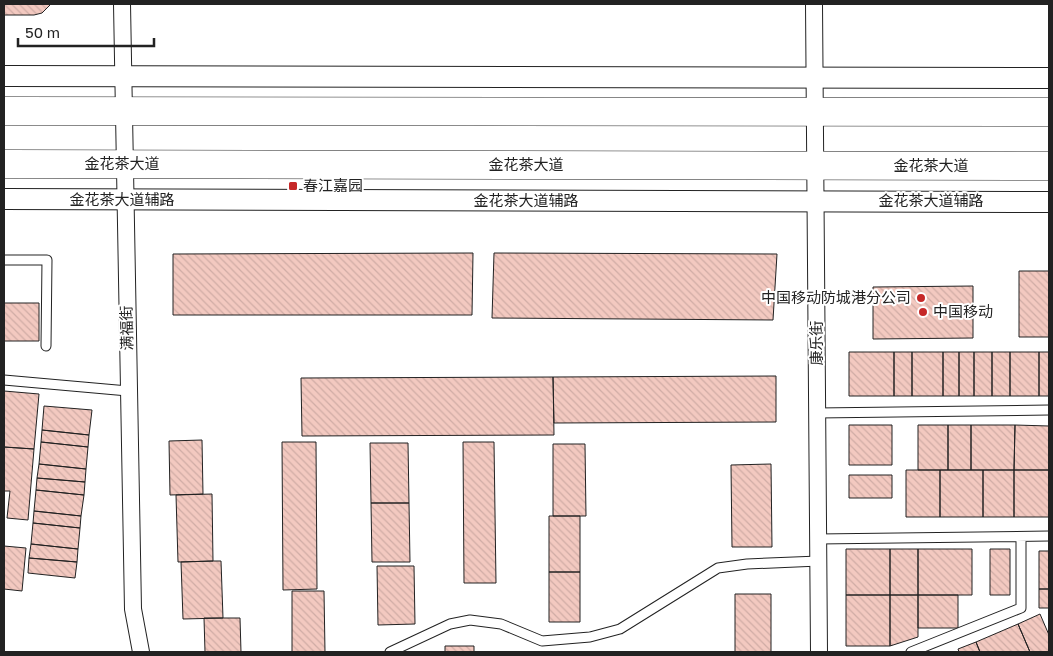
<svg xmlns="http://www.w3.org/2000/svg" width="1053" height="656" font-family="'Golos Text','Noto Sans SC',sans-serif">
<defs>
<pattern id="building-back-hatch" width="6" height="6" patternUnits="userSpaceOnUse" patternTransform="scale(1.25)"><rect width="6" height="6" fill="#f3c9c0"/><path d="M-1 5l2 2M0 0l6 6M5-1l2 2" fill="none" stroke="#d0aca5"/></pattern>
</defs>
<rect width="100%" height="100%" fill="#fff"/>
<path fill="url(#building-back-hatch)" stroke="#222" d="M4,4h47l-9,9 -8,2h-30z
M473,253l-1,62h-299v-61z
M494,253l283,1 -4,66 -281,-2z
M1019,271h30v66h-30z
M973,286v52l-100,1v-52z
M4,303h35v38h-35z
M849,352h45v44h-45z
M894,352h18v44h-18z
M912,352h31v44h-31z
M943,352h16v44h-16z
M959,352h15v44h-15z
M974,352h18v44h-18z
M992,352h18v44h-18z
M1010,352h29v44h-29z
M1039,352h10v44h-10z
M776,376v46l-222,1 -1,-46z
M553,377l1,58 -252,1 -1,-58z
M4,391l35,3 -5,55 -30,-2z
M44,406l48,4 -3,25 -47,-5z
M849,425h43v40h-43z
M918,425h30v45h-30z
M948,425h23v45h-23z
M971,425h44l-1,45h-43z
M1015,425l34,1v44h-35z
M42,430l47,5 -1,12 -47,-5z
M202,440l1,54 -33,1 -1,-54z
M41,442l47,5 -2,22 -47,-5z
M282,442h34l1,147 -34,1z
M463,442h31l2,141h-32z
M370,443h38l1,60h-38z
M553,444h32l1,72h-33z
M4,447l30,2 -6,71 -21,-2 3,-27h-6z
M39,464l47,5 -1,13 -48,-4z
M771,464l1,83h-40l-1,-82z
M906,470h34v47h-34z
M940,470h43v47h-43z
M983,470h31v47h-31z
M1014,470h35v47h-35z
M849,475h43v23h-43z
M37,478l48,4 -1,13 -48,-5z
M36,490l48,5 -3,21 -47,-5z
M212,494l1,67 -35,1 -2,-67z
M371,503h38l1,59h-38z
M34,511l47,5 -1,12 -47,-5z
M549,516h31v56h-31z
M33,523l47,5 -2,21 -47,-5z
M31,544l47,5 -1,13 -48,-4z
M4,546l22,2 -4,43 -18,-2z
M846,549h44v46h-44z
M890,549h28v46h-28z
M918,549h54v46h-54z
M990,549h20v46h-20z
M1039,551h10v38h-10z
M29,558l48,4 -2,16 -47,-5z
M213,561h8l2,57 -40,1 -2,-57z
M377,566h37l1,58 -37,1z
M549,572h31v50h-31z
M1039,589h10v19h-10z
M292,591h32l1,61h-33z
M735,594h36v58h-36z
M846,595h44v51h-44z
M890,595h28v42l-28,9z
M918,595h40v33h-40z
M1040,614l9,21v17h-19l-12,-28z
M204,618h36l1,34h-36z
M1018,624l12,28h-50l-4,-10z
M976,642l4,10h-21l-1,-3z
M445,646h29v6h-29z"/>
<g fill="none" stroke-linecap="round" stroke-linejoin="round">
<g stroke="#222" stroke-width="11">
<path id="service" d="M4,260h43l-1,86
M4,380l124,11
M817,413l232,-3
M818,539l231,-3
M390,652l60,-28 20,-4 31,4 41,17 48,-4 30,-8 98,-61 29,-4 72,-3
M911,652l110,-44v-71"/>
</g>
<g stroke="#222" stroke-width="18">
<path id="minor" d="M122,4l11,605 8,43
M814,4l5,648"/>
</g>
<g stroke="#222" stroke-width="22">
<path id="tertiary" d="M4,76l1045,2
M4,199l1045,3"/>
</g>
<g stroke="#222" stroke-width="29">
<path id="trunk" d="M4,111l1045,1
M4,164l1045,2"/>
</g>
<use href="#service" stroke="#fff" stroke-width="9"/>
<use href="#minor" stroke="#fff" stroke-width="16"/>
<use href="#tertiary" stroke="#fff" stroke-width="20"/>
<use href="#trunk" stroke="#fff" stroke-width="28"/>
</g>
<g fill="#c62828" stroke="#fff" stroke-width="2">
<rect x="288" y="181" width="10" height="10" rx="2.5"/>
<circle cx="921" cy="298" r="5"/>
<circle cx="923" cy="312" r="5"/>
</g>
<g text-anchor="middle" stroke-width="4" stroke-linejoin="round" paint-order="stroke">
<g font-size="15" fill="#222" stroke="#fff">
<text x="122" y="169">金花茶大道</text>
<text x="526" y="170">金花茶大道</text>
<text x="931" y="171">金花茶大道</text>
<text x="122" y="205">金花茶大道辅路</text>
<text x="526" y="206">金花茶大道辅路</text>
<text x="931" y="206">金花茶大道辅路</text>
<text transform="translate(127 328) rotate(-91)" y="5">满福街</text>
<text transform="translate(817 343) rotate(-90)" y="5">康乐街</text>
</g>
<g font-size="15" fill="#222" stroke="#fff" text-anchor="start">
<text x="303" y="191">春江嘉园</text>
<text x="911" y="303" text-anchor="end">中国移动防城港分公司</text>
<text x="933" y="317">中国移动</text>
</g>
</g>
<rect width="1053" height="656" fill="none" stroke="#222222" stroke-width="10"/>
<path d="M18 38v8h136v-8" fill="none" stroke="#222222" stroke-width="2.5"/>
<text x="25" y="38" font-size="15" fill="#222222" stroke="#ffffff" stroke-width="4" paint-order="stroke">50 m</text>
</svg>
